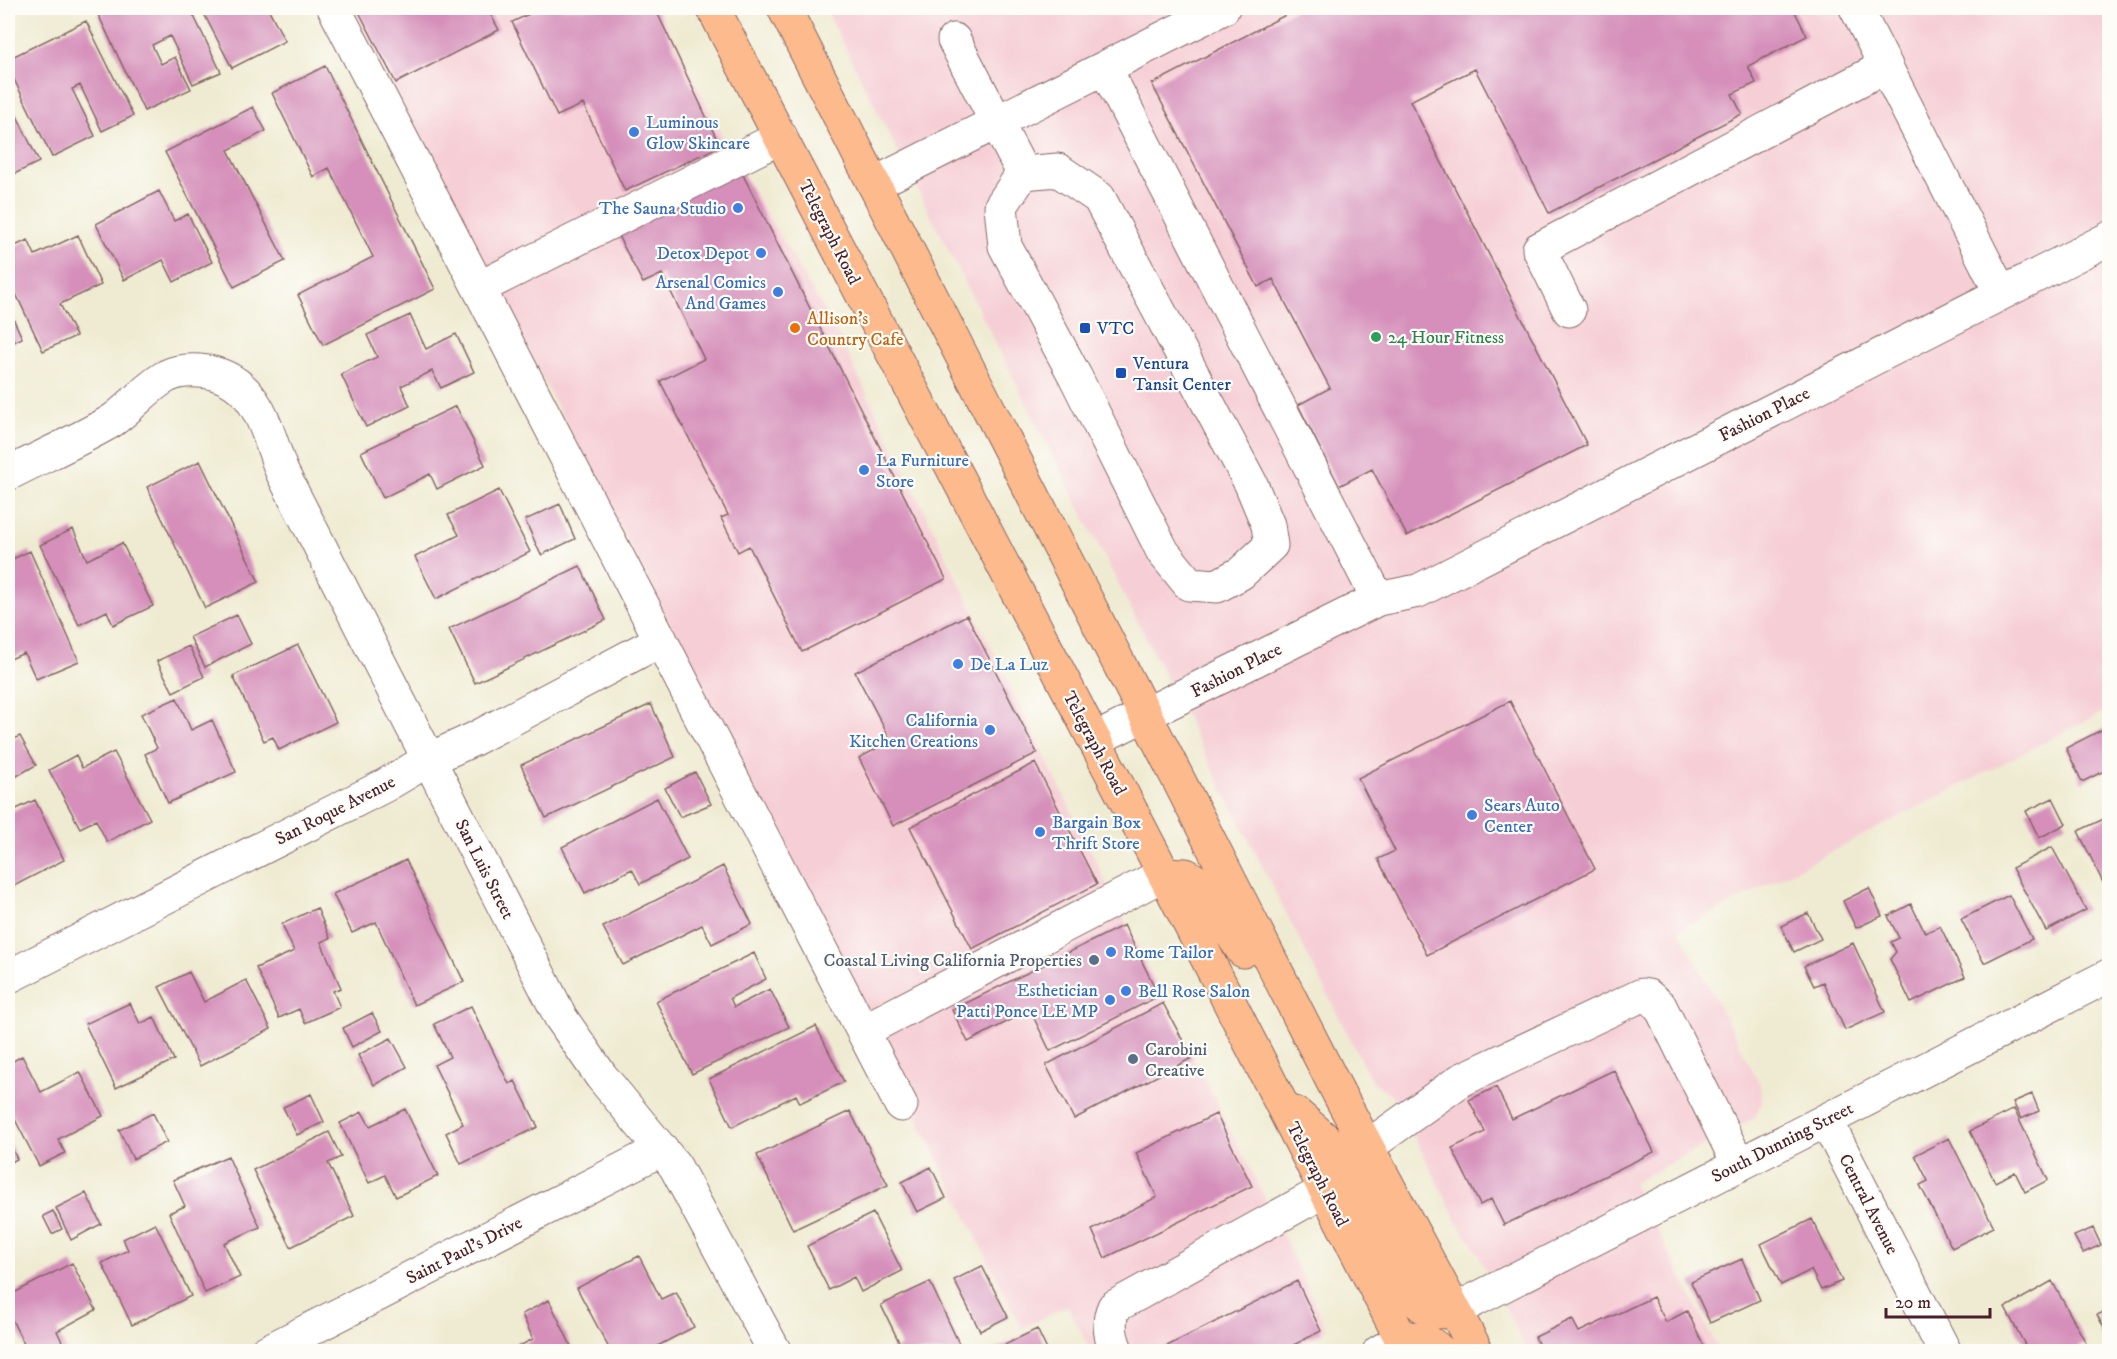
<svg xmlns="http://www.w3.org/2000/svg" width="2117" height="1359" font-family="'IM FELL DW Pica',serif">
<rect width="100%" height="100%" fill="#fdfcf7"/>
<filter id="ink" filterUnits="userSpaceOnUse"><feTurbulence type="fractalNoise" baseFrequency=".0167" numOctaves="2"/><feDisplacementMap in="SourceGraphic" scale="12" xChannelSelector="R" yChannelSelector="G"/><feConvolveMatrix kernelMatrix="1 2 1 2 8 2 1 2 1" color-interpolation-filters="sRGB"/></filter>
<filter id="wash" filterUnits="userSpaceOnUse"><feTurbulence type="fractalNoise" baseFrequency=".008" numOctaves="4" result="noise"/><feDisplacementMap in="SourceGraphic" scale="24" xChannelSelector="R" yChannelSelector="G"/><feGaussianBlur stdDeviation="1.35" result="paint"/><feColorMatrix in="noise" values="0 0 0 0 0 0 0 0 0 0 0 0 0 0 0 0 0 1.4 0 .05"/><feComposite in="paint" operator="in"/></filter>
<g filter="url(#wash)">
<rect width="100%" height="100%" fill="#efebd2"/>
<path fill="#f6cfd6" d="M351,8h307l70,140 107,181 323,659 109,214 59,126 -2,5 -36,18h-197l-23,-45 -46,22 -318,-638z
M825,8h1284v701l-430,221 81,154 2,17 -8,17 -121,65 86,168h-192l-55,-109 -10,-11 -67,-133 -23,-16z"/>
<g id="blocks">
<path fill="#d58fba" d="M111,8h79l31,64 -28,12 -23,-48 -18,9 9,19 14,-7 16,32 -47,22 -46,-97z
M201,8h67l17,33 -53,27z
M357,8h130l12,22 -103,53z
M542,8h113l65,138 -95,45 -42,-87 -26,12 -45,-94z
M1299,8h494l14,28 -59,30 8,17 -24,11 10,20 -193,99 -74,-144 -65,32 177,344 -180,91 -35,-67 -33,17 -41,-81 32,-17 -57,-109 -15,8 -106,-203z
M86,21l47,95 -31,15 -22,-46 -8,4 23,47 -43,21 -44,-90v-8z
M325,66l110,223 -112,56 -25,-50 75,-38 -44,-89 -16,9 -41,-84z
M8,97l31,65 -31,15z
M253,107l13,24 -38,19 57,111 -51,26 -69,-135z
M740,169l206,410 -144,73 -53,-106 -11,6 -17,-34 7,-3 -68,-134 44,-22 -42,-85 -19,9 -27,-51z
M159,191l15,30 14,-7 24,48 -38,20 -11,-22 -39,20 -28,-56z
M78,235l23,50 -41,19 16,32 -33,15 -35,-74v-28l20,-9 7,15z
M8,307l14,31 -14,7z
M410,315l16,34 30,-15 18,38 -33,16 -9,-17 -31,15 9,20 -44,21 -25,-53 36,-17 -10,-22z
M456,406l29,59 -48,24 -7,-15 -47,24 -22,-46z
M200,461l59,121 -54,26 -58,-121z
M499,490l31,62 -94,47 -21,-42 44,-22 -11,-20z
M560,504l15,35 -34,16 -16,-35z
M73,529l14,31 35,-17 31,63 -40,19 -6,-14 -28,14 -39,-80z
M30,551l49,110 -43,18 -12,-26 -16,7v-55l5,-2 -5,-12v-30z
M580,566l26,54 -131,63 -26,-54z
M237,615l14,29 -46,23 -15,-30z
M967,615l70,138 -144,73 -34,-68 32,-17 -36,-69z
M298,645l38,77 -57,28 -6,-13 -9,4 -31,-65z
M189,646l15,31 -31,15 -16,-31z
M177,698l14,32 21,-10 24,52 -68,31 -23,-49 12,-6 -16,-34z
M1510,701l85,168 -168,86 -49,-96 17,-8 -37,-73z
M651,704l24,53 -129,61 -25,-53z
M2105,728l5,10v30l-28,14 -16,-34z
M20,736l16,29 -28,16v-39z
M114,752l36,67 -43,23 -11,-22 -16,8 -31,-58 27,-15 6,13z
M1035,763l62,121 -125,65 -62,-122z
M695,772l16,32 -31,13 -15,-29z
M657,798l31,61 -48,25 -8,-15 -47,24 -23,-46z
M2053,798l13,26 -27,14 -13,-27z
M35,800l29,60 -56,29v-76z
M2110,816v81l-32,-66z
M2052,847l34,63 -40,21 -34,-63z
M406,860l58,122 -50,23 -38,-83 -24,11 -19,-39z
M723,866l29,58 -40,20 -10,-19 -79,40 -20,-38z
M1869,888l13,28 -26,12 -13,-27z
M2009,895l23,44 -48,24 -23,-44z
M1911,904l14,29 15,-7 25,51 -54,26 -21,-44 6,-7 -5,-10 8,-4 -11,-22z
M317,908l13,30 -9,4 20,46 -8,3 7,16 -35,16 -6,-14 -20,9 -23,-50 38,-17 -12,-27z
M1808,913l13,26 -27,13 -13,-26z
M1124,925l35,71 -109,55 -20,-41 -62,32 -16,-32z
M1853,943l32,69 -40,18 -22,-48 -9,4 -10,-20z
M754,953l12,26 -36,19 4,9 36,-18 19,38 -97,47 -36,-73z
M189,972l15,30 42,-22 25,49 -71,37 -41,-79z
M130,1003l10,21 14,-7 20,43 -58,28 -31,-64z
M1163,1003l29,55 -118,61 -28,-54z
M471,1006l38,78 6,-3 23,46 -77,37 -15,-31 17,-9 -29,-59 16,-8 -16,-33z
M372,1013l10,18 -30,16 -9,-19z
M816,1026l28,56 -44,21 -4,-8 -64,32 -23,-48z
M391,1038l16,29 -33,18 -16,-30z
M22,1056l19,36 39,-20 23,44 -45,23 7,14 -26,13 -31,-60v-42z
M1614,1070l40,82 -150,73 -13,-26 -11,6 -28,-57 33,-16 -16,-32 27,-13 16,32z
M311,1094l13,28 -27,13 -14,-28z
M2032,1094l7,17 -18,8 -8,-17z
M405,1109l33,67 -42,21 -11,-22 -16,8 -29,-60 22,-11 8,14z
M2014,1109l34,71 -23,12 -10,-20 -20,10 -25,-51z
M850,1111l38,74 -95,45 -36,-75z
M153,1113l14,29 -34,17 -14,-29z
M1216,1114l36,72 -147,72 -13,-28 65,-33 -21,-44z
M329,1132l12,25 -13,6 26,53 -63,31 -38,-77z
M1949,1138l45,89 -42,21 -32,-63 8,-4 -13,-26z
M8,1140l9,19 -9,5z
M228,1156l32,71 -36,16 16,34 -35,16 -36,-80 16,-7 -12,-26z
M931,1167l15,31 -29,14 -15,-30z
M86,1193l15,31 -30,16 -15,-32z
M53,1211l9,18 -10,5 -9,-18z
M873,1213l29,58 -41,21 -7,-15 -25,13 -22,-44z
M1812,1219l30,62 -21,9 -10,-20 -30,15 -20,-41z
M155,1223l36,73 -59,29 -30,-62 26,-13 -5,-11z
M2093,1228l8,17 -18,8 -9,-17z
M639,1256l22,43 15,-7 18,35 -48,25h-35l-34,-64z
M1742,1259l18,41 -50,23 -19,-41z
M72,1263l24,47 -39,21 10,21h-39l-20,-40v-16z
M982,1266l26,51 -28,14 -26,-51z
M1297,1281l24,50 -41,21h-125z
M2052,1281l34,62 -15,9h-42l-24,-44z
M930,1282l33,70h-73l11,-6 -20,-41z
M1653,1297l13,25 21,-11 20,41h-165l-7,-15 37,-18 7,13z
M549,1300l25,52h-66l25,-13 -11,-25z
M2110,1309v29l-13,-23z
M1037,1329l11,23h-58z"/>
</g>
</g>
<g filter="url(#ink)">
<use href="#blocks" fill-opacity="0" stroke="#846665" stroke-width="1.5"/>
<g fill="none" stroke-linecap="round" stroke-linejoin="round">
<g stroke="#846665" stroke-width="35">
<path id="minor" d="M334,8l567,1097
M1856,8l145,285
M954,40l69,133
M1105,68l273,531
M1058,170l41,28 152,286 17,41 3,20 -30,28 -24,13 -28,-2 -26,-32 -88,-176 -70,-130 -4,-40 22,-33z
M874,184l349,-176
M479,288l302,-151
M1569,310l-30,-61 347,-183
M8,474c33,-17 69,-33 102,-52 20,-13 35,-34 57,-46 12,-6 27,-6 41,-4 50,9 58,58 74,100l279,546 40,58 74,90 100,186
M1094,740l284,-141 40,-8 692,-353
M8,977l376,-191 44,-26 46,-21 187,-99
M863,1031l301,-157
M1826,1120l119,232
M1367,1147l94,-67 181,-85 6,1 12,10 79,159
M1455,1310l655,-335
M266,1352l396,-203
M1117,1352c-7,-15 -10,-30 -3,-45l212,-117
M1379,1352l23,-13"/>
</g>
<g stroke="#846665" stroke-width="35">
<path id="major" d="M713,8l451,866 244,478
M784,8l556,1088 137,256
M1164,874l22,1 10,6 47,70
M1295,1113l39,34 82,153c13,13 21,14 39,10
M1402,1339c17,-3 26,1 39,13"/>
</g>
<use href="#minor" stroke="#fff" stroke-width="33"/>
<use href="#major" stroke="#fcba8d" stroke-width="33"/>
</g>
</g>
<g fill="#3f7fe0" stroke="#fdfcf7" stroke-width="2">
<circle cx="634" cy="132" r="6"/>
<circle cx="738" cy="208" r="6"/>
<circle cx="761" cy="253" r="6"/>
<circle cx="778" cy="292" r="6"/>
<circle cx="864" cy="470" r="6"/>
<circle cx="958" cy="664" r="6"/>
<circle cx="990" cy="730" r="6"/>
<circle cx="1472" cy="815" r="6"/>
<circle cx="1040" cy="832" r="6"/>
<circle cx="1111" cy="952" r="6"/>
<circle cx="1126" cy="991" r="6"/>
<circle cx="1110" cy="1000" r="6"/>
</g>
<circle fill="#e8710a" stroke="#fdfcf7" stroke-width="2" cx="795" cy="328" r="6"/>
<g fill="#1a4fb4" stroke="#fdfcf7" stroke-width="2">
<rect x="1079" y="322" width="12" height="12" rx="3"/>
<rect x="1115" y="367" width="12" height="12" rx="3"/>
</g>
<circle fill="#2e9e5b" stroke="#fdfcf7" stroke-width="2" cx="1376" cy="337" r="6"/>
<g fill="#5c6f8a" stroke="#fdfcf7" stroke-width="2">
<circle cx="1094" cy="960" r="6"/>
<circle cx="1133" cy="1059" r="6"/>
</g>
<g text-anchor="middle" stroke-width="4.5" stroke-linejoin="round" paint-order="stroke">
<g font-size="18" fill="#366cbe" stroke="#fdfcf7" text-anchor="start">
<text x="646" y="128">Luminous<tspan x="646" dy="21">Glow Skincare</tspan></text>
<text x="726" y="214" text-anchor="end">The Sauna Studio</text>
<text x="749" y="259" text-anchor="end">Detox Depot</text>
<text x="766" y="288" text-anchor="end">Arsenal Comics<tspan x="766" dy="21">And Games</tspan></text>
<text x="876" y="466">La Furniture<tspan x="876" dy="21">Store</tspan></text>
<text x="970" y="670">De La Luz</text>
<text x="978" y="726" text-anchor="end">California<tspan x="978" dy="21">Kitchen Creations</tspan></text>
<text x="1484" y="811">Sears Auto<tspan x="1484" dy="21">Center</tspan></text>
<text x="1052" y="828">Bargain Box<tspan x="1052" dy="21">Thrift Store</tspan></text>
<text x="1123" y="958">Rome Tailor</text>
<text x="1098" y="996" text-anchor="end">Esthetician<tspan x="1098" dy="21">Patti Ponce LE MP</tspan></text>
<text x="1138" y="997">Bell Rose Salon</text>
</g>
<g font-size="18" fill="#4a1f2b" stroke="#fdfcf7">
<text transform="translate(830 232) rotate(63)" y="6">Telegraph Road</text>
<text transform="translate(1764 414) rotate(-27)" y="6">Fashion Place</text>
<text transform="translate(1236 670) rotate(-27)" y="6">Fashion Place</text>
<text transform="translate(1095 743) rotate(62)" y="6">Telegraph Road</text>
<text transform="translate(335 810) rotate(-27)" y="6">San Roque Avenue</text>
<text transform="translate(485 869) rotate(63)" y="6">San Luis Street</text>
<text transform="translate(1782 1142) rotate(-27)" y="6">South Dunning Street</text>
<text transform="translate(1318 1174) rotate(63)" y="6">Telegraph Road</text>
<text transform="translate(1869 1204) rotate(63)" y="6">Central Avenue</text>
<text transform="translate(464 1250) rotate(-27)" y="6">Saint Paul's Drive</text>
</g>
<g font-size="18" fill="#c56008" stroke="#fdfcf7" text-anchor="start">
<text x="807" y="324">Allison's<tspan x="807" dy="21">Country Cafe</tspan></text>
</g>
<g font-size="18" fill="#164399" stroke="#fdfcf7" text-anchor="start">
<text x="1097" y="334">VTC</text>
<text x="1133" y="369">Ventura<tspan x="1133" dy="21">Tansit Center</tspan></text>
</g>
<g font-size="18" fill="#27864d" stroke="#fdfcf7" text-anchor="start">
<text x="1388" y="343">24 Hour Fitness</text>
</g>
<g font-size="18" fill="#4e5e75" stroke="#fdfcf7" text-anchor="end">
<text x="1082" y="966">Coastal Living California Properties</text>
<text x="1145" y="1055" text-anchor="start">Carobini<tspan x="1145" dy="21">Creative</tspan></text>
</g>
</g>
<rect width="2117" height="1359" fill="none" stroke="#fdfcf7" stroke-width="30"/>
<path d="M1886 1308v9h104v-9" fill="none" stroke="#4a1f2b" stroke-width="3"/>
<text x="1895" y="1308" font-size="18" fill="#4a1f2b" stroke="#fdfcf7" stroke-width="4.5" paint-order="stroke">20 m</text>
</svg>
